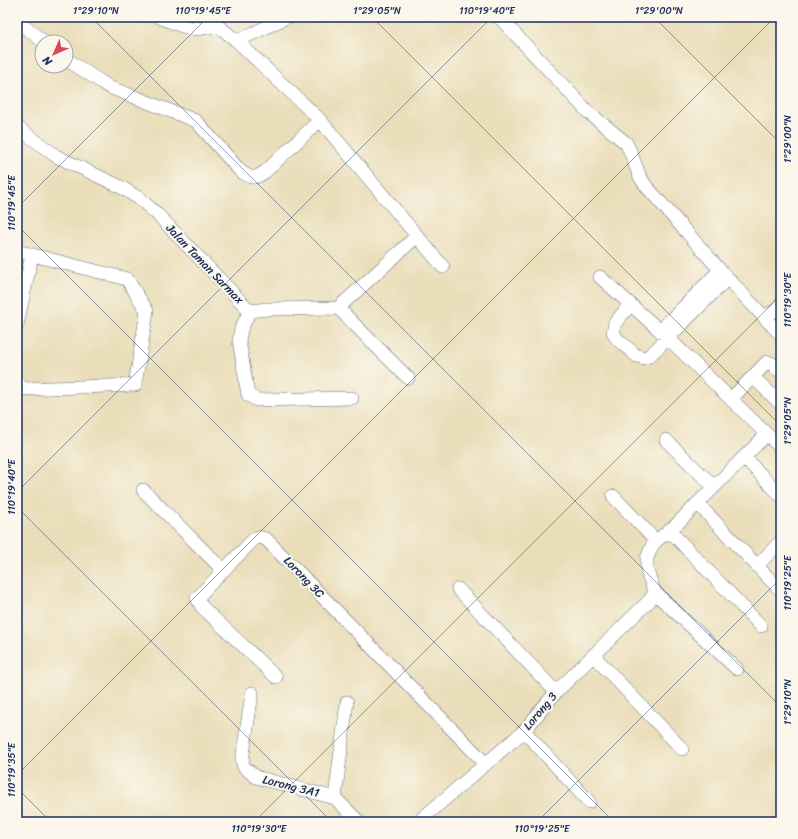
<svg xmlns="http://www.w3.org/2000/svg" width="798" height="839" font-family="Sriracha,sans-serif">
<rect width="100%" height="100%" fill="#fbf7ec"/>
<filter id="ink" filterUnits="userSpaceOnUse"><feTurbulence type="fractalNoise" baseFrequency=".025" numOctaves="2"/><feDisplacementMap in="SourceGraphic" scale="8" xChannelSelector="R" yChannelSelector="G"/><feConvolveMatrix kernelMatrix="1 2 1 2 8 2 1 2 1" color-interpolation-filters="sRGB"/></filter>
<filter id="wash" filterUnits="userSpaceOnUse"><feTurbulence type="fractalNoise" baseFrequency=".012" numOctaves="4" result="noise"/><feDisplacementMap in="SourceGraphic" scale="16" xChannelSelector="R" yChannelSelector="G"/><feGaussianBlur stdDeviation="0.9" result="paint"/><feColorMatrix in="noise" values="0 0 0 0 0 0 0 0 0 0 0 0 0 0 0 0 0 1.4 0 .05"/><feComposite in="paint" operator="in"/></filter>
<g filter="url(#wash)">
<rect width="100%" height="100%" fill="#eadeba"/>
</g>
<g filter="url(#ink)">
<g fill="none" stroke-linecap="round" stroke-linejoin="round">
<g stroke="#636c7e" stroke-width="14">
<path id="minor" d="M159,17c23,9 33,16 58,8
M207,17l30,24 83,79 123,147
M499,17l89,95 38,31 4,8 10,26 6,9 74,84 61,65
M17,21l27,21
M237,41l50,-24
M66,59l43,28 87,34 45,51c12,7 14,7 25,-1l54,-51
M17,127l39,29 65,31 19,12 18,16 92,96 18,-2 70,-1 79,-72
M17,251l110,28 20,32 -12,74 -111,4 -7,-6
M600,277l68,61 113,110
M630,305l-15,18 -2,9 4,7 20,17 8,2 5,-3 18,-17 60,-60
M338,308l70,70
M250,311l-9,18 -2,11 9,55 9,5 95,-2
M764,317l12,-7 5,-6
M17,325l15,-70
M660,331l60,-61
M753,377l28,27
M731,399l36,-37 4,1 10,9
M666,440l48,47
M744,457l37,39
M143,490l80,80
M613,496l43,45
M698,504l83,87
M669,530l92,96
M757,566l24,-25
M458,589l98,103
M593,655l89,94
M737,669l-82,-76 -8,-22v-13l5,-12 4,-5 20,-16 91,-91
M276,677l-74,-70 -5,-9 55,-57 6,-4 8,2 220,225
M252,693l-9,61 -1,7 2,6 12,10 79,21 24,24
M524,731l65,71
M335,798l12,-96
M418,822l106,-91 32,-39 93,-91 6,-8"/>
</g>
<use href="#minor" stroke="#fff" stroke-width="13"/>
</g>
</g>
<path fill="none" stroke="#1b2f5e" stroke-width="1" stroke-opacity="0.45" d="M91,17l690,690M372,17l409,409M654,17l127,127M17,208l191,-191M17,225l597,597M17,492l475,-475M17,507l315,315M17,775l758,-758M17,788l34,34M254,822l527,-527M537,822l244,-244"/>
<g text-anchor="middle" stroke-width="4" stroke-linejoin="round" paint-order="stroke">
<g font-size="12" fill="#1b2f5e" stroke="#fbf7ec">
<text transform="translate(205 264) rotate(46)" y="4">Jalan Taman Sarmax</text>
<text transform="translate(304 577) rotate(46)" y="4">Lorong 3C</text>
<text transform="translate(540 711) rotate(-50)" y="4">Lorong 3</text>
<text transform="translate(291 786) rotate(14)" y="4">Lorong 3A1</text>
</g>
</g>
<rect width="798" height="839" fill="none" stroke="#fbf7ec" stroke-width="44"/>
<g transform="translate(54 54) rotate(225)"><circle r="19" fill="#fbf7ec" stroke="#a1a7b3"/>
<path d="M0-3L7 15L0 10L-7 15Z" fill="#d1495b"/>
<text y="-6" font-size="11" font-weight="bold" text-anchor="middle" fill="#1b2f5e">N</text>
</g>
<rect x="22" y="22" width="754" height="795" fill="none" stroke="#1b2f5e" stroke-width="1.5"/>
<g font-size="10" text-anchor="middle" fill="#1b2f5e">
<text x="96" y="14">1°29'10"N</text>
<text x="203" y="14">110°19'45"E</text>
<text x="377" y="14">1°29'05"N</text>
<text x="487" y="14">110°19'40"E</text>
<text x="659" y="14">1°29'00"N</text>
<text transform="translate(787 139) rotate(-90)" y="4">1°29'00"N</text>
<text transform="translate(11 203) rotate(-90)" y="4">110°19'45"E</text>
<text transform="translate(787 300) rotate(-90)" y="4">110°19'30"E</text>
<text transform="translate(787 421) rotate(-90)" y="4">1°29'05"N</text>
<text transform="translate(11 487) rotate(-90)" y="4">110°19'40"E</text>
<text transform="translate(787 583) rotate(-90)" y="4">110°19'25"E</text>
<text transform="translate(787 702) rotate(-90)" y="4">1°29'10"N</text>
<text transform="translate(11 770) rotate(-90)" y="4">110°19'35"E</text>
<text x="259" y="832">110°19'30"E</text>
<text x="542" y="832">110°19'25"E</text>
</g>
</svg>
